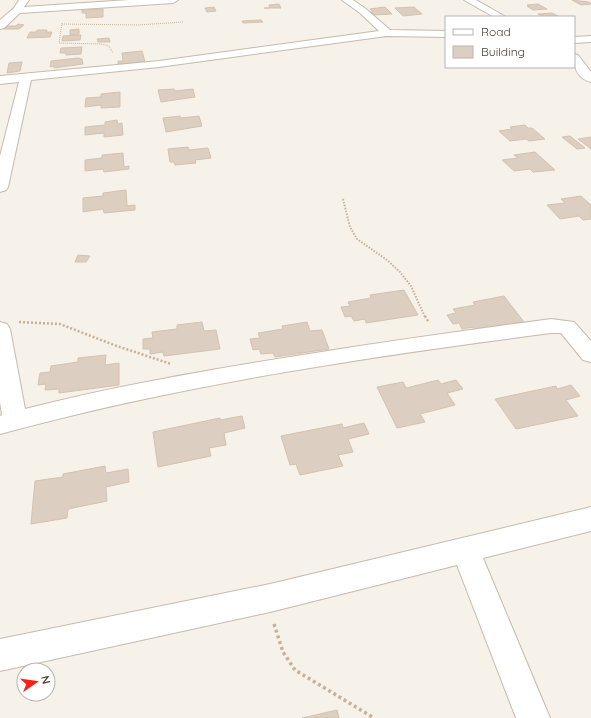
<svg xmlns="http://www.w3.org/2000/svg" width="591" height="718" font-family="Quicksand,sans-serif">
<rect width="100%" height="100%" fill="#f6f1e9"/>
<path fill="#dccec0" stroke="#d5c2af" d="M572,0l17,2 2,2 -10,1z
M279,4l2,4h-17h6l-1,-3z
M538,4l9,5 -14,1 -6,-4h3l-3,-1z
M214,7l2,4 -9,1 -2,-4z
M385,7l7,7 -19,1 -3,-3h3l-3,-3z
M414,7l8,7 -19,2 -8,-8z
M103,9v8l-17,1v-5h-4v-3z
M552,13l8,4h-16l-6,-3z
M261,20l2,2 -20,1 -1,-2z
M18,24l6,1 -5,4h-15l4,-3h8z
M79,29v5l-9,1v-5z
M37,30h10l-1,2h6l-2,5 -23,1 3,-6h6z
M81,35l-1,5 -18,1 1,-5z
M109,38l1,4h-12l-1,-3z
M82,47l-1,7 -15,1v-2h-6l1,-5z
M142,51l3,11 -27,2v-3h5l-1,-8z
M78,58l4,1 1,5 -29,4v-2l-4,1 1,-6z
M22,62l-2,9 -13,2 2,-10z
M174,89l1,2 18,-2 2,8 -34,5 -3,-12z
M120,92v15l-19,1v-3l-16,2 1,-9 15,-1v-3z
M180,116l1,2 18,-2 3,10 -36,6 -3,-14z
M117,120l1,4 4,-1 1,12 -19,2v-4l-19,2v-8l20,-2v-3z
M525,125l3,3h4l13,11 -16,2 -3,-2 -16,2 -11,-10 13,-2 -2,-2z
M570,136l15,12 -8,1 -15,-12z
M591,137v12l-13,-10z
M188,147l1,3 19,-2 3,10 -16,2 1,3 -21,2 -1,-3h-4l-2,-13z
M535,152l20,18 -22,2 -3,-3 -16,2 -12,-11 16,-2 -4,-3z
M123,153l1,14 5,-1v3l-25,3 -1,-3 -18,2v-11l17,-2v-3z
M126,190l1,16 8,-1v5l-31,3 -1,-4 -20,3v-14l20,-2v-3z
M581,196l10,9v14l-8,1 -4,-4 -19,3 -13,-14 18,-2 -4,-4z
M78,255l12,1 -4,6h-11z
M404,290l14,25 -52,8 -1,-4 -11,2 -3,-5 -6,1 -4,-10 9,-1 -2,-4 23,-4 -1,-3z
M504,296l20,26 -49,8 -2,-3 -11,2 -3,-6 -6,1 -6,-9 9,-2 -3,-4 22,-4 -2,-3z
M202,322l2,9 12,-1 4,19 -56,7 -1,-4 -13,2v-5h-7v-10l10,-1 -1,-6 25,-3v-4z
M307,322l3,9 12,-1 7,19 -54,8 -2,-4 -12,1 -2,-5 -6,1 -3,-11 10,-1 -2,-5 25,-4 -1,-3z
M106,355l-1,10 14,-2v22l-60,8v-4l-14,1 1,-6 -8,1 2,-12 10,-1 1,-6 27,-4v-4z
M438,380l3,4 15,-4 7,9 -16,4 8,12 -35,9 5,8 -28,6 -20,-41 26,-5 3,6z
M571,385l9,11 -14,4 12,16 -62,13 -21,-30 61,-13 1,3z
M242,416l3,12 -21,5 2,12 -17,3 2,8 -53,11 -5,-35 67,-14v2z
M364,423l5,11 -21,5 5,13 -15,3 5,11 -43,9 -4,-11 -6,1 -9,-29 61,-12 1,4z
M105,466l1,7 22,-4 1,13 -23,5 1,14 -39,8 -1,9 -36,6 4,-43 28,-4v-3z
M337,710l2,8h-37z"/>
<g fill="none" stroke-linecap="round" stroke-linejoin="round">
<g stroke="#c6baad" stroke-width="2">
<path id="street" d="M19,0h10l-5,7 105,-7h49l-5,3 -153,10 -16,15 -4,1v-9l14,-12z
M342,0h11l13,9 24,21 56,1v6l-59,-1 -228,31 -128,13 -23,107 -2,3 -6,2v-36l19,-74 -19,2v-8l159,-15 220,-30 -19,-18z
M464,0h12l30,17h-12z
M591,36v6l-17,1v-6z
M574,54l4,1 13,17v10c-15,-4 -17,-15 -17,-28z
M551,319l23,3 17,19v21l-8,-2 -22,-27h-10c-185,24 -372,52 -551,101v-18l2,-1 -2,-13v-80l7,2 3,5 15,80c93,-24 189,-40 284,-55 81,-13 161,-24 242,-35z
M591,507v24l-108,27 67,160h-34l-59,-153 -187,47 -270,59v-32l270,-55z"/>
</g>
<path stroke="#c7b199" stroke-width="1" stroke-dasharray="1 1" stroke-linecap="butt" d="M62,23l-3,20 42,1 8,2 4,7
M62,24l76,1 45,-3"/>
<path stroke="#c7b199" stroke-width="2" stroke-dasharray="1.5 1.5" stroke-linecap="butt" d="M343,199l7,28 7,12 30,21 13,12 11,14 14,31"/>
<path stroke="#c7b199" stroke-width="2.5" stroke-dasharray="2 2" stroke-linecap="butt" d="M425,316l4,7
M19,322l41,2 54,21 57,19"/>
<path stroke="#c7b199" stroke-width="3.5" stroke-dasharray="3 3" stroke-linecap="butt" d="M274,624l9,28 12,18 79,48"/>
<use href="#street" fill="#fff" fill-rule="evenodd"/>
</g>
<rect x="445" y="16" width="130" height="52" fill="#ffffff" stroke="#b7b3af"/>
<rect x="453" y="29" width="20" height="6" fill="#ffffff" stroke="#b7b3af"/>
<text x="481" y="36" font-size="12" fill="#4b4036">Road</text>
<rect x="453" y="46" width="20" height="12" fill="#dccec0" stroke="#b7b3af"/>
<text x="481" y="56" font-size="12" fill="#4b4036">Building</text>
<g transform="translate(36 682) rotate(77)"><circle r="19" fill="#ffffff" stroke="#b7b3af"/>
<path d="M0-3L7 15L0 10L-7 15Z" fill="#ff1e17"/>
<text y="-6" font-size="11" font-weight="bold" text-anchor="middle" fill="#4b4036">N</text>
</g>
</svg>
